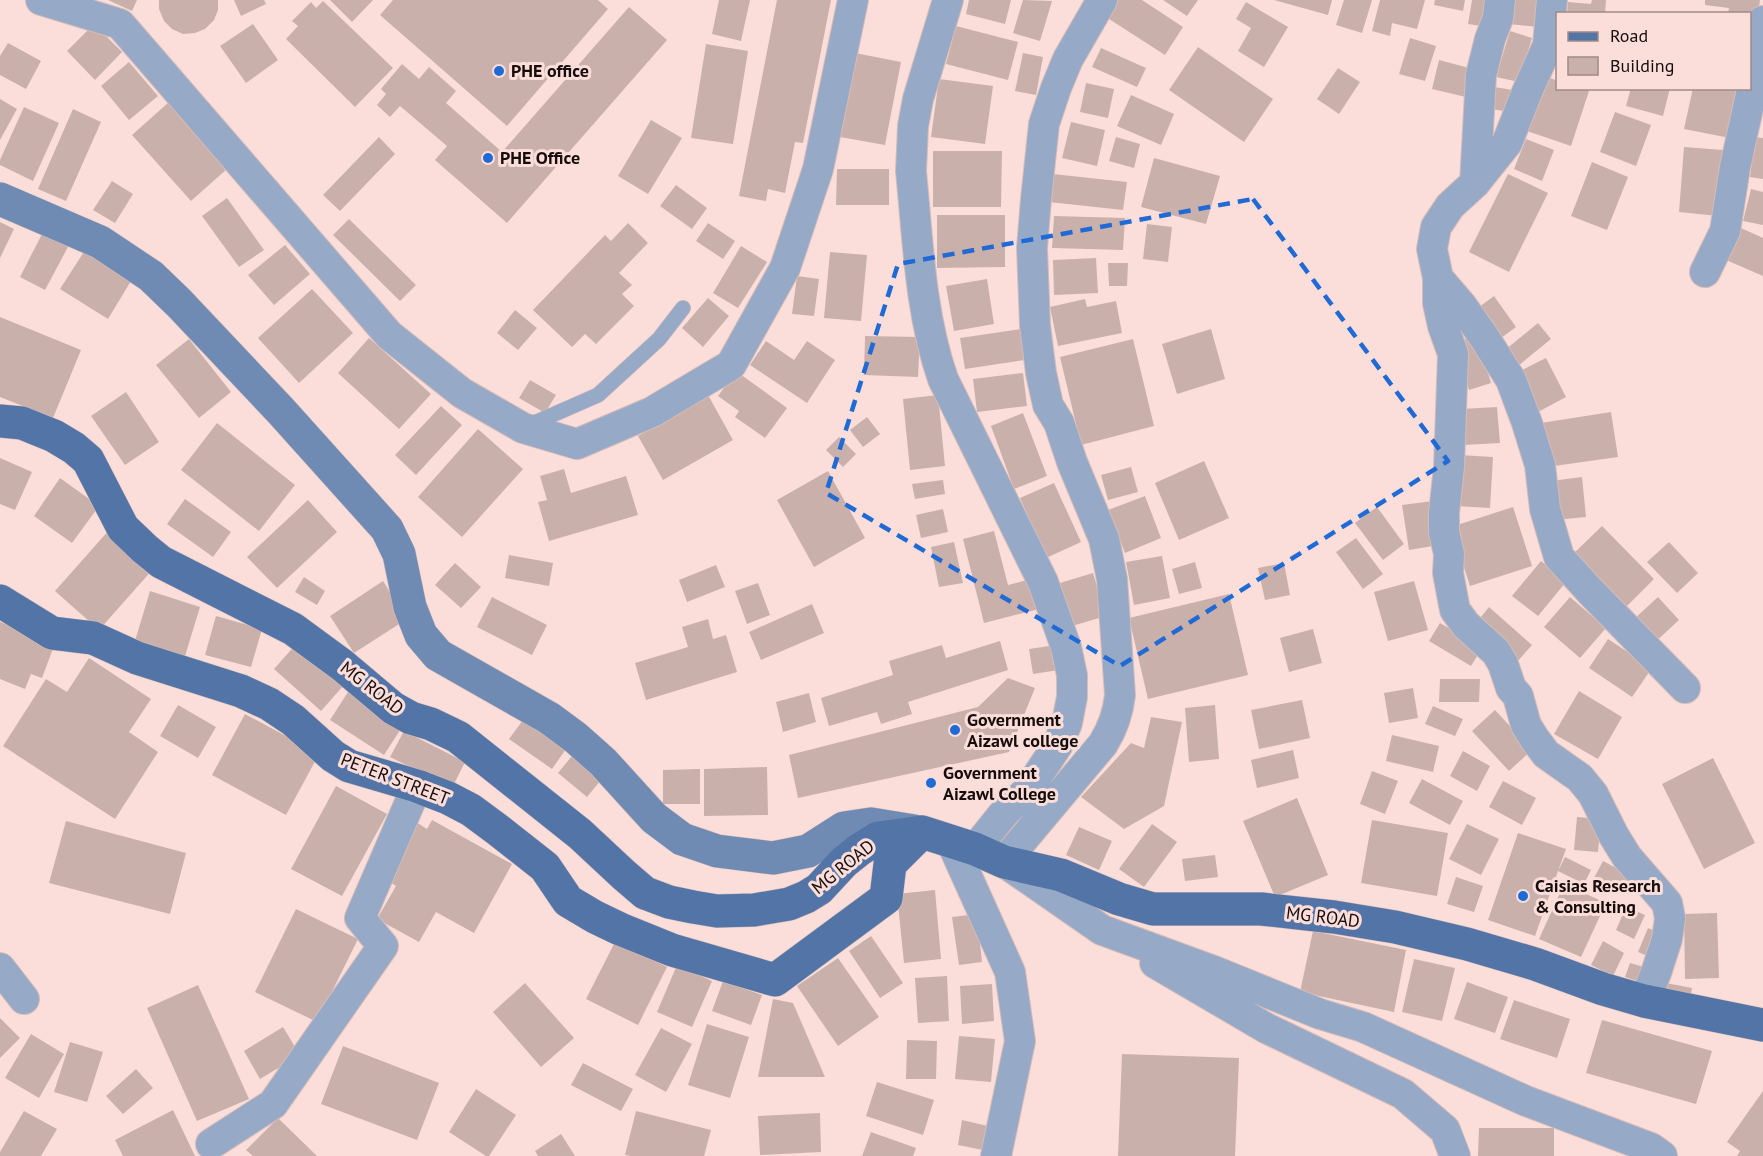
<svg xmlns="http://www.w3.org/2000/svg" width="1763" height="1156" font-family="'PT Sans',sans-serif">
<rect width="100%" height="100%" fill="#fbdeda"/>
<path fill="#cab0ab" d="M108,0h29l-5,11z
M159,0h59v10l-4,10 -9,9 -10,4 -12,1 -11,-5 -8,-8 -5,-12z
M234,0h30l2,4 -25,12z
M330,0h43l-21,22z
M393,0h205l10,9 -101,117 -127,-111z
M719,0h31l-9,41 -29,-7z
M777,0h54l-28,143 -8,-1 -10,51 -17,-4 -2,12 -27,-5z
M969,0h42l-6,24 -39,-10z
M1023,0l29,1 -12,40 -27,-8z
M1117,0h25l41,27 -18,28 -59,-38z
M1163,0h35l-11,16z
M1274,0h58l-4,15z
M1344,0h28l-10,33 -26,-8z
M1380,0h45l-8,29 -25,-6 -2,13 -18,-5z
M1435,0h30l-2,11 -29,-6z
M1472,0h20l-5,27 -19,-3z
M1511,0h31l-3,27 -31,-3z
M1592,0h14l-1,14h-38l1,-12 23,2z
M1705,0h55l-4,26 -6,-1v-11h-22l1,-6 -24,-3z
M323,1l70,67 -38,39 -69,-68 12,-13 -6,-5 19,-19 5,6z
M1246,2l42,25 -24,40 -26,-16 13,-23 -15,-9z
M629,7l38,33 -160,183 -72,-63 12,-14 -47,-40 -10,11 -13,-12 9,-11 -5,-5 21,-25 17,15 10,-12 27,24 -10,12 56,49z
M94,24l28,28 -27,28 -28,-29z
M253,24l25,36 -32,23 -26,-37z
M956,26l62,16 -10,38 -62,-16z
M1510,31l22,7 -13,44 -23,-5z
M1410,38l26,8 -11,35 -26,-7z
M8,43l33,18 -15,28 -26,-14v-19z
M706,44l42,7 -15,93 -42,-6z
M1198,47l75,52 -29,43 -75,-52z
M1101,48l45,20 -9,19 -45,-20z
M855,53l46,9 -16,83 -45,-8z
M1023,53l20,4 -7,38 -21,-4z
M1439,60l34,9 -7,28 -34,-8z
M129,62l29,34 -29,24 -28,-34z
M1338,68l22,14 -21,32 -22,-15z
M1542,75l16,6v7h23l8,3 -18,55 -47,-16z
M939,79l54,7 -8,58 -54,-7z
M1086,83l28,6 -6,29 -28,-6z
M1494,87l19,3 -2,22 -21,-3z
M1631,88h39l-7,28 -37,-10z
M1693,88h47l-10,50 -46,-9z
M1131,95l43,19 -13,31 -44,-19z
M0,99l17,10 -17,31z
M169,102l59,66 -37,33 -59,-66z
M24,107l35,16 -26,58 -33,-16v-5z
M73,109l28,13 -35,79 -28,-12z
M1615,112l36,13 -15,41 -36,-14z
M651,120l31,18 -34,56 -30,-18z
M1071,122l34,8 -8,36 -35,-8z
M379,137l16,17 -55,57 -17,-16z
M1116,137l24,7 -6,24 -25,-7z
M1755,137l8,1v41l-13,-2z
M1526,139l28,11 -12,31 -28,-12z
M1684,147l39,3 -5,66 -39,-4z
M933,151h69l-1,56h-68z
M1154,158l66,18 -14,48 -65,-17z
M1592,162l36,15 -21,53 -36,-14z
M837,169h52v36h-53z
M1053,174l74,8 -4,28 -74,-8z
M1508,174l40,19 -39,79 -40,-20z
M112,181l21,13 -18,29 -22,-13z
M676,185l31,23 -15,21 -32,-23z
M1751,189l12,3v33l-20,-4z
M227,198l37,52 -25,17 -37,-51z
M937,215h68v52l-68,1z
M1054,216l71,2 -2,32 -71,-2z
M349,219l67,66 -16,16 -67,-66z
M0,222l14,7 -14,29z
M628,223l20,20 -29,30 13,12 -10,9 12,12 -38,38 -11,-10 -13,13 -39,-37 72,-75 6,6z
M708,223l27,18 -12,18 -27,-18z
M1147,224l25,3 -4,35 -25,-3z
M1741,228l22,10v38l-37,-16z
M43,232l26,13 -24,45 -25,-13z
M285,245l25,29 -36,31 -26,-30z
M741,246l26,16 -29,46 -25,-15z
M87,247l47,29 -26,43 -48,-30z
M830,252l37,3 -6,66 -37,-3z
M1096,258l2,35 -44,2 -1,-35z
M1108,263h20l-1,23h-18z
M797,276l22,3 -5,37 -22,-2z
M987,279l7,45 -40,7 -8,-45z
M312,289l41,44 -54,50 -41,-45z
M1494,296l22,31 -19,14 -22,-31z
M708,298l21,18 -26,31 -21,-19z
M1085,299l2,8 29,-6 6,32 -64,13 -8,-39z
M515,310l22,18 -19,22 -21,-17z
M0,317l81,33 -28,68 -53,-21z
M1538,323l13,16 -33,27 -13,-16z
M1021,329l4,31 -60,9 -5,-31z
M1211,329l14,50 -48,15 -15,-50z
M1477,335l14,48 -22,7 -14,-48z
M865,336l55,1 -2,40 -54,-2z
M369,338l62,56 -32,35 -61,-56z
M189,339l42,53 -32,26 -43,-53z
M1133,339l21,87 -73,19 -21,-88z
M766,341l28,19 13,-19 28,19 -28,43 -57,-38z
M1546,358l20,39 -28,15 -20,-40z
M736,371l51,37 -22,30 -30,-21 4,-6 -21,-15z
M1023,373l4,33 -50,6 -4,-33z
M530,380l26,15 -11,18 -26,-15z
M126,392l33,50 -34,23 -34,-49z
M708,395l25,45 -70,40 -25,-44z
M938,395l7,71 -35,4 -7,-71z
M441,406l21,19 -46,50 -21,-20z
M1497,407l3,36 -37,2 -2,-36z
M1611,412l7,45 -71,10 -6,-44z
M1023,413l24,63 -33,13 -23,-63z
M867,417l13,17 -17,13 -13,-17z
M217,423l78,62 -36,46 -78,-61z
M478,429l45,40 -61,68 -44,-40z
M839,437l17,17 -13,13 -17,-17z
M1459,455l34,2 -3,51 -34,-2z
M0,458l32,14 -17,38 -15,-6z
M1204,461l25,57 -50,22 -24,-57z
M1131,467l7,25 -30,8 -7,-25z
M564,469l7,24 55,-17 12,39 -89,26 -11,-39 9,-2 -7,-24z
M828,471l37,67 -51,29 -37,-67z
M1582,477l4,40 -31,3 -4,-39z
M60,478l39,28 -27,37 -38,-27z
M943,480l2,14 -30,5 -3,-15z
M1054,483l27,59 -35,16 -26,-60z
M1145,496l16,42 -36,15 -17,-43z
M185,499l46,33 -18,25 -46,-33z
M308,500l29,32 -60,56 -30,-31z
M1433,501l6,44 -30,5 -7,-45z
M1377,507l27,37 -21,16 -28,-37z
M1513,507l19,59 -62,20 -19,-59z
M943,509l5,23 -27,6 -5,-23z
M1602,526l52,53 -31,31 -53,-53z
M110,529l44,39 -55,62 -44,-39z
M994,531l14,54 23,-6 8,30 -55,14 -21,-84z
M1356,538l27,36 -20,15 -27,-37z
M954,542l9,41 -24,4 -8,-40z
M1669,542l29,31 -21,20 -30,-31z
M509,555l44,8 -4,23 -44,-8z
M1162,556l8,42 -36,7 -8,-43z
M1541,561l25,21 -28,34 -26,-20z
M1195,562l7,26 -23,6 -7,-25z
M455,563l26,24 -20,21 -26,-23z
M1284,563l6,32 -25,5 -7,-32z
M716,565l9,22 -38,15 -8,-22z
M1093,573l13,43 -34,10 -12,-43z
M304,577l21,14 -8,14 -22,-13z
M383,581l24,38 -53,34 -24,-37z
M1414,581l14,49 -40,11 -14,-49z
M758,583l12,32 -23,9 -12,-33z
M150,591l50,16 -15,49 -50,-15z
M1229,594l19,81 -100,24 -19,-81z
M492,597l55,28 -15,30 -55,-28z
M1570,597l36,31 -26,30 -36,-31z
M1658,597l21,23 -26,24 -21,-23z
M812,604l12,29 -63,27 -12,-28z
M1489,607l43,38 -16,18 -43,-36z
M216,616l46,13 -11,38 -46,-12z
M708,619l5,20 13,-4 11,37 -91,28 -11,-37 53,-16 -6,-20z
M0,622l55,21 -13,35 -11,-4 -6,15 -25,-10z
M1440,623l42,25 -11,18 -42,-25z
M1313,629l9,34 -33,9 -9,-34z
M1608,639l44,29 -20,29 -43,-29z
M1000,641l8,29 -100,32 4,12 -31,10 -4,-12 -48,14 -8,-28 72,-23 -4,-14 53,-16 4,13z
M297,643l47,42 -23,26 -47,-42z
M1056,645l3,25 -26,4 -4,-25z
M89,658l62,41 -22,33 29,20 -43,67 -112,-73 43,-67 21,13z
M1008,678l27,10 -26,64 -211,46 -9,-43 189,-48z
M1440,679h40l-1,23h-40z
M1413,688l5,30 -29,5 -5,-30z
M1579,691l43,26 -24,42 -44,-25z
M348,692l54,35 -18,28 -54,-35z
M809,693l7,29 -33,10 -7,-30z
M1302,700l8,38 -51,11 -8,-39z
M178,705l38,22 -18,31 -38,-22z
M1215,705l4,54 -30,3 -4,-54z
M1433,706l30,13 -8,17 -30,-12z
M1495,710l37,40 -23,21 -37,-40z
M245,714l74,40 -33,61 -74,-40z
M1151,717l31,5 -18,84 -40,23 -43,-32 50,-54 13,5z
M523,720l43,29 -14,20 -43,-30z
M404,731l61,31 -13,26 -62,-31z
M1392,735l47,11 -6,26 -47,-11z
M1293,750l6,28 -42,10 -6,-28z
M576,751l29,24 -18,22 -29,-24z
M1463,751l27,15 -13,25 -27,-15z
M1713,758l42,85 -51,26 -42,-85z
M767,767l1,48 -64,1v-47z
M700,769v35h-37v-34z
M1372,771l26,10 -13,33 -25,-10z
M1422,779l41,22 -13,24 -41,-22z
M1503,781l33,17 -14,27 -33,-18z
M336,786l51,28 -45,82 -51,-27z
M1297,798l31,77 -53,22 -32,-76z
M1577,817l24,2 -3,33 -24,-2z
M432,820l80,44 -38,69 -38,-21 -17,30 -42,-23 19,-33 -11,-7 31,-57 11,7z
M1372,820l76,13 -11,63 -76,-13z
M66,821l120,32 -16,61 -121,-31z
M1152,824l25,18 -33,45 -25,-18z
M1467,824l32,15 -18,36 -32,-16z
M1079,827l33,14 -13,29 -33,-15z
M1518,833l48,16 -8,22 7,-14 26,13 -7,14 -26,-13 -23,65 -47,-16z
M1215,855l3,22 -33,4 -3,-22z
M1603,861l28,15 -9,17 -28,-15z
M1456,877l27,9 -9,26 -27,-8z
M1564,884l42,19 -25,54 -42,-18z
M935,890l6,69 -37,4 -7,-69z
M1626,907l19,8 -11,24 -18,-9z
M296,909l62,30 -41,83 -62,-30z
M1717,913l2,65 -34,1 -1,-65z
M977,914l5,48 -23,3 -7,-48z
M1648,928l14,6 -10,24 -14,-6z
M1313,931l93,19 -12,62 -94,-20z
M871,936l32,47 -23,15 -31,-47z
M1603,941l21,12 -11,23 -22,-11z
M615,942l52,25 -29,58 -52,-26z
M838,958l41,59 -41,29 -41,-60z
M1414,959l41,9 -13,53 -40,-9z
M1630,963l14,4 -4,15 -15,-5z
M677,965l35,16 -20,46 -35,-15z
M947,976l2,45 -31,2 -3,-45z
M723,981l39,14 -11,30 -39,-14z
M1467,982l41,15 -13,36 -41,-14z
M1661,982l31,6 -2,13 -31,-5z
M525,983l49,55 -33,29 -48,-55z
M992,984l2,37 -32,3 -2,-38z
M198,985l51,114 -52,22 -50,-113z
M773,999l20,4 32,74h-67z
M1514,1000l56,19 -13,39 -57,-19z
M0,1018l20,20 -20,20z
M1602,1020l110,31 -16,53 -110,-31z
M707,1024l42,13 -19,61 -42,-13z
M283,1027l17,28 -40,24 -16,-28z
M661,1028l31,16 -26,48 -31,-17z
M31,1034l33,20 -25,44 -34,-20z
M959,1036l36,3 -4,43 -36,-3z
M907,1040l30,1 -1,38h-30z
M70,1042l33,10 -16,50 -33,-10z
M343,1046l96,37 -22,57 -96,-36z
M1122,1054l117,4 -4,98h-117z
M583,1063l50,26 -12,22 -50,-26z
M136,1069l17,19 -30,26 -17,-18z
M877,1082l57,18 -11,35 -57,-19z
M476,1089l40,26 -27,41h-3l-37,-24z
M1763,1091v65h-26l3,-5 -13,-9z
M173,1110l22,46h-72l-8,-16z
M24,1111l33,18 -16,27h-41v-4z
M636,1111l75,19 -7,26h-73l-6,-1z
M820,1113l1,39 -61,3 -2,-39z
M278,1118l39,38h-64l-7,-6z
M962,1120l26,6 -5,24 -25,-5z
M1479,1128h75v28h-76z
M871,1132l45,16 -3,8h-51z
M561,1134l14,22h-37l-3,-5z"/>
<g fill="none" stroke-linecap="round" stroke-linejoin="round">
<g stroke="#d6bcb9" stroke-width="16">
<path id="lane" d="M525,427l73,-32 61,-56 24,-31"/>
</g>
<g stroke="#d6bcb9" stroke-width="32">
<path id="street" d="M41,0l79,24 269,311 73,58 61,35 54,16 75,-32 79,-47 54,-97 33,-99 35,-169
M948,0l-30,99 -5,27 -2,45c7,70 9,142 32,208l100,203 23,65 6,28v22l-5,26 -10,23 -29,44 -24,23 -29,36
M1102,0l-34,59 -12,29 -12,36 -8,75 -4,49 3,77 6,48 7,32 11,18 13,39 32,77 8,40 8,116c-2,19 -7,33 -17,49l-99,118 98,68 112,41 106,43 43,13 163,74 125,47 11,8
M1552,0l-4,45 -21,47 -20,51 -32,40 -25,23 -14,21 -4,22 6,29v25l5,23 10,28 -4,113 -5,46v19l5,22 -1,19 7,37 11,15 30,27 7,12 8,24 7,8 8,29 8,13 12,16 34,24 13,16 21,42 13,21 40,46 3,15 -3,21 -11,34 -12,28
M1475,183l6,-108 9,-36 8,-21 2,-18
M1705,272l20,-41 10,-64 21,-95 7,-51
M1438,278l24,28 22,31 27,43 16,43 13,42 5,44 14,48 31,34 95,97
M951,841l59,131 10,69 -24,115
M1155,963l111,65 137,66 42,36 10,26
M0,968l24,31
M211,1144l62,-40 110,-158 -23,-28 57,-132"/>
</g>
<g stroke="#d6bcb9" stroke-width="34">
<path id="secondary" d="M0,199l100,43 51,34 28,27 102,108 106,118 12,25 11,53 11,28 17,20 111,63 27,20 27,24 51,56 28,21 35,12 56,7 35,-7 36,-23 27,-4 43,7"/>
</g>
<g stroke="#d6bcb9" stroke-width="34">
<path id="primary" d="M0,421l22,2 32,13 20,12 14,12 35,68 22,21 16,13 132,67 49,36 51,43 18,10 20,6 27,13 122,97 44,41 21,18 24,9 24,5 24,4 37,-1 35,-6 17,-7 13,-8 25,-27 15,-12 19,-12 44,-6 53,17 29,13 57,13 58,24 34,10h108l73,8 61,10 72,17 68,20 68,25 41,12 119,24
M0,601l52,32 41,5 44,20 104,33 28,13 24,16 40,36 16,10 68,20 31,12 23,12 27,20 47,37 23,34 27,16 25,12 52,21 103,30 111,-82 4,-34 32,-32"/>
</g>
<use href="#lane" stroke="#96a9c6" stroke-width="15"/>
<use href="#street" stroke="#96a9c6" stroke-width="30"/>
<use href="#secondary" stroke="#6f8bb4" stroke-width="33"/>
<use href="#primary" stroke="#5274a7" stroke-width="33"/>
</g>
<path fill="none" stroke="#1f6ad5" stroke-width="4.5" stroke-dasharray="12 8" stroke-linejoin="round" d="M1253,199l195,262 -328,205 -294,-173 72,-229z"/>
<g fill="#1f6ad5" stroke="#fbdeda" stroke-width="2">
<circle cx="499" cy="71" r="6"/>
<circle cx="488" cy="158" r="6"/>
<circle cx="955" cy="730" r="6"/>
<circle cx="931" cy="783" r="6"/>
<circle cx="1523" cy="896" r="6"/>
</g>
<g text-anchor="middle" stroke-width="6" stroke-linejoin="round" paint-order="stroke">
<g font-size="18" font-weight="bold" fill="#150c0b" stroke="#fbdeda" text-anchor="start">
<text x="511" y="77">PHE office</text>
<text x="500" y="164">PHE Office</text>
<text x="967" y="726">Government<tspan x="967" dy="21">Aizawl college</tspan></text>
<text x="943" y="779">Government<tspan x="943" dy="21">Aizawl College</tspan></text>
<text x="1535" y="892">Caisias Research<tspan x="1535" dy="21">&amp; Consulting</tspan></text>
</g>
<g font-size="18" fill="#150c0b" stroke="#fbdeda">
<text transform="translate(372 688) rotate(38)" y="6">MG ROAD</text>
<text transform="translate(395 779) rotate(21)" y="6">PETER STREET</text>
<text transform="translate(843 867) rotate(-39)" y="6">MG ROAD</text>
<text transform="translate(1323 917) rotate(7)" y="6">MG ROAD</text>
</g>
</g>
<rect x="1556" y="12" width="195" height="78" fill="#fbdeda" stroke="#9f8a87" stroke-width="1.5"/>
<rect x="1568" y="32" width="30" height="9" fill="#5274a7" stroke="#9f8a87" stroke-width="1.5"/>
<text x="1610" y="42" font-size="18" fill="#150c0b">Road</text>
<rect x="1568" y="57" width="30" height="18" fill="#cab0ab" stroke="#9f8a87" stroke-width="1.5"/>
<text x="1610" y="72" font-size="18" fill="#150c0b">Building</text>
</svg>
